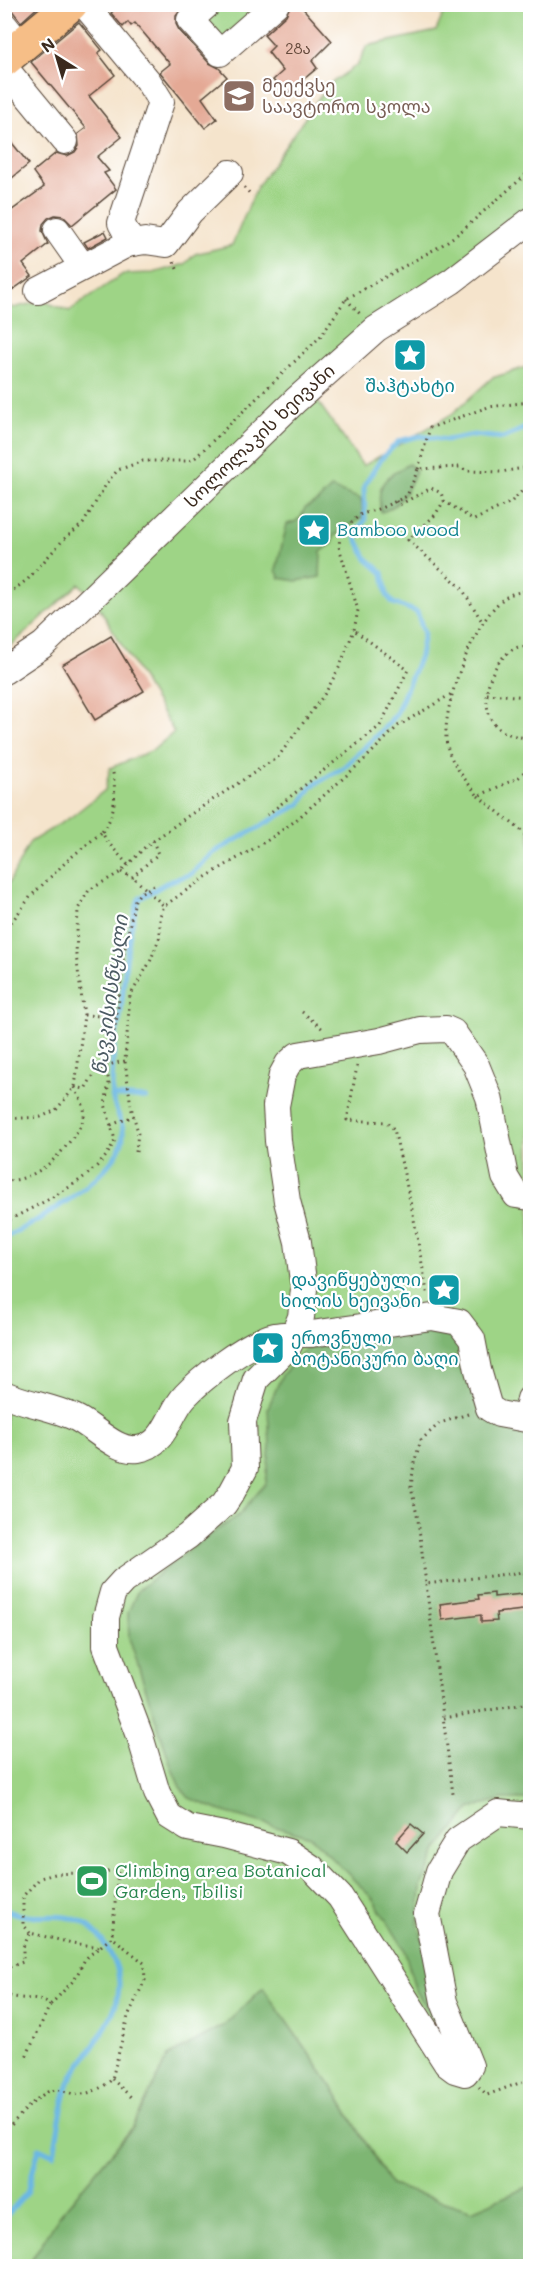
<svg xmlns="http://www.w3.org/2000/svg" width="535" height="2271" font-family="Mali,'Noto Sans Georgian',sans-serif">
<rect width="100%" height="100%" fill="#fff"/>
<filter id="ink" filterUnits="userSpaceOnUse"><feTurbulence type="fractalNoise" baseFrequency=".0167" numOctaves="2"/><feDisplacementMap in="SourceGraphic" scale="12" xChannelSelector="R" yChannelSelector="G"/><feConvolveMatrix kernelMatrix="1 2 1 2 8 2 1 2 1" color-interpolation-filters="sRGB"/></filter>
<filter id="wash" filterUnits="userSpaceOnUse"><feTurbulence type="fractalNoise" baseFrequency=".008" numOctaves="4" result="noise"/><feDisplacementMap in="SourceGraphic" scale="24" xChannelSelector="R" yChannelSelector="G"/><feGaussianBlur stdDeviation="1.35" result="paint"/><feColorMatrix in="noise" values="0 0 0 0 0 0 0 0 0 0 0 0 0 0 0 0 0 1.4 0 .05"/><feComposite in="paint" operator="in"/></filter>
<g filter="url(#wash)">
<rect width="100%" height="100%" fill="#f5e4cc"/>
<path fill="#9ed486" stroke="#6c7f52" stroke-width="1.5" d="M216,5h47l-40,35 -21,-23z
M447,5h83v214l-221,170 54,77 89,-52 40,-36 38,-12v1820l-58,25 -81,-26 -56,-94 -72,-103 -38,37 -57,31 -35,71 -74,89 -31,50h-23v-1376l25,-48 41,-25 34,-27 5,-22 43,-18 21,-18 -81,-135 -14,-13 -74,67 -1,-275 4,-6 -3,-23v-44l8,5 30,-7 26,10 54,-37 30,-1 32,-9 10,-10 37,-9 25,-58 70,-101 30,-21 10,-19 69,-15z"/>
<path fill="#7eb673" stroke="#5c7048" stroke-width="1.5" d="M409,464l7,7c-7,17 -15,36 -35,41 -6,-28 5,-36 28,-48z
M331,488l30,11 2,18 -29,19 -1,7 -12,9 -1,25 -24,4 -16,-3 -4,-8 11,-46 7,-2 7,-5 4,-9 13,-7z
M443,1324l15,13 55,86 17,9v367h-28l-31,9 -34,42 -16,37 -3,37 38,131 -41,-66 -11,-41 -32,-50 -61,-61 -93,-27 -29,-12 -9,-11 -8,-18 -43,-131 -1,-25 10,-23 59,-46 42,-29 27,-32 4,-36 -2,-39 14,-33 24,-26 96,-13z
M263,1988l72,103 56,94 81,26 58,-25v80h-502l31,-50 74,-89 35,-71 57,-31z"/>
<g fill="none" stroke-linecap="round" stroke-linejoin="round">
<path stroke="#6bb7e4" stroke-width="5" d="M112,1096l34,2
M4,1238c33,-16 104,-58 117,-93 8,-20 -8,-33 -9,-52 0,-20 1,-40 4,-59 2,-8 4,-15 5,-23 4,-38 5,-75 18,-112l29,-17 23,-8 22,-21 87,-49 12,-18 32,-19 40,-39 12,-14 24,-58 4,-23 -7,-21 -24,-9 -6,-8 -4,-22 -16,-14 -11,-22 2,-7 7,-10 -1,-34 17,-27 18,-18 21,-5 27,4 27,-5 29,3 27,-12
M4,1909c29,15 52,1 76,12 15,7 22,19 30,32 25,41 -7,78 -29,111 -4,6 -10,13 -12,19 -8,22 -11,49 -15,72l-15,-7 -12,45 -23,25"/>
</g>
<g id="blocks">
<path fill="#e4a995" d="M7,4h34l-20,18z
M121,4h64l-9,12v8l3,6 30,33 10,5 8,9 -25,21 15,21 -12,9 -45,-56 10,-8 -35,-41 -4,3 -3,-4 -5,5 -12,-14z
M291,4h8l33,37 -20,20 5,7 -32,27 -12,-15 10,-9 -15,-19 6,-6 -10,-11 22,-20z
M79,22l23,28 -4,3 17,22 -26,21 33,41 -25,20 12,14 -5,2 12,16 -44,36 -9,-9 -8,-1 -7,3 -5,6 -1,7 6,13 -25,20 9,12 -28,20v-80l40,-29 -11,-15 23,-19 11,3 8,-4 4,-6 -1,-12 8,-6 -55,-66z
M4,133l25,31 -17,14 -8,-9z
M105,231l3,6 -20,11 -4,-6z
M111,636l33,55 -49,29 -33,-55z
M494,1593v4l37,-4v16l-35,4 1,8 -16,1v-7l-39,5 -2,-16 39,-5 -1,-4z
M411,1824l12,10 -16,18 -11,-11z"/>
</g>
</g>
<g filter="url(#ink)">
<use href="#blocks" fill-opacity="0" stroke="#574638" stroke-width="1.5"/>
<g fill="none" stroke-linecap="round" stroke-linejoin="round">
<g stroke="#574638" stroke-width="28">
<g id="minor">
<path d="M208,4l-18,16 30,33 56,-49"/>
<path d="M4,25l17,21"/>
<path d="M4,67l61,74"/>
<path d="M57,230l26,37"/>
<path d="M127,244l18,-3 21,3 24,-32 40,-39"/>
<path d="M38,291l89,-47 1,-8 -7,-13 40,-121 -13,-21 -64,-77"/>
<path id="s1" d="M4,671l39,-26 253,-245 80,-71 76,-48 78,-60"/>
<path d="M4,1394c23,10 48,13 70,23 20,9 41,35 64,32 28,-4 31,-36 47,-53 18,-19 54,-46 78,-56 10,-5 20,-5 31,-6l7,-17 3,-28 -6,-47 -11,-41 -9,-60 -2,-35 6,-31 6,-11 10,-9 81,-14 41,-11 26,-1 7,3 23,33 13,32 16,80 11,18 14,2"/>
<path d="M530,1399l-4,20 -27,-5 -10,-6 -11,-38 -6,-31 -13,-17 -27,-5 -121,17h-17l-6,13 -32,32 -13,42 2,47 -13,24 -8,12 -36,32 -65,45 -10,11 -7,25v29l34,90 17,57 12,23 19,12 36,7 64,17 24,16 28,29 107,167 8,6 10,3 5,-7 -26,-64 -17,-88 12,-43 19,-31 40,-27 32,3"/>
</g>
</g>
<g stroke="#574638" stroke-width="36">
<path id="major" d="M4,60l67,-56"/>
</g>
<path stroke="#574638" stroke-width="3" stroke-dasharray="1.5 4.5" stroke-linecap="butt" d="M244,187l8,9
M174,262l4,9
M346,299l15,16
M418,469l12,-41 58,-21 42,-5
M396,501l3,4 32,-17 10,5 3,8 -9,14 -27,25 53,47 22,36
M444,501l30,19 37,-18 19,-19
M530,590c-6,2 -16,2 -22,6 -32,17 -69,114 -61,149 4,19 19,35 31,51l40,-18 12,-12
M4,597l24,-18 36,-40 19,-15 25,-43 10,-11 25,-9h46l7,-4 124,-120 26,-38 96,-54 17,-12 71,-62
M530,647c-4,0 -10,-1 -14,1 -27,12 -41,60 -17,81 7,6 22,8 31,10
M487,694l43,3
M113,773c3,22 3,41 -11,59l4,8 22,25
M478,796l45,36 7,11
M267,815l113,-89 28,-56 -54,-40
M121,872l11,5 26,-23 -5,-13
M4,932l27,-36 38,-37 33,-27
M302,1012l21,17
M84,1015l33,2
M357,1066l-10,54 39,2 8,7 19,85 15,83
M75,1087l10,2c12,-21 16,-23 40,-28
M4,1119l37,-2 15,-7 19,-23 9,-72 -8,-60 2,-46 11,-19 32,-18 24,-25 43,-31 90,-59 48,-65 14,-26 14,-36 4,-20 -19,-63 1,-12 19,-20 22,-7 26,-12 11,-27 42,-2 7,4 34,1 29,-5
M111,1125l23,-9
M136,1152l2,-20 -7,-25 -6,-46 5,-65 20,-34 10,-26v-20l4,-10 40,-28 64,-38 27,-19 70,-62 33,-33 55,-33
M4,1181c31,0 55,-23 71,-47 5,-7 11,-16 9,-25 -1,-7 -7,-15 -9,-22
M4,1219l5,1c30,-16 75,-36 97,-64 3,-4 6,-11 9,-16l-10,-36 4,-21 -3,-17 11,-49 7,-65 11,-52 5,-7 15,-8
M468,1414l-28,9 -19,17 -7,23 -3,24 7,33 8,64 97,-12 7,4
M426,1584l27,210
M444,1718l86,-15
M30,1933l-7,-9v-28l17,-18 15,-4 63,-3 -6,66 -27,22 -10,20 -25,26
M4,1969l19,-7v-15l7,-14 42,10 28,4
M4,1994c14,7 37,2 46,11l-24,52
M112,2079l20,19
M479,2087l8,8 43,-16
M4,2134c7,-10 36,-42 47,-43 9,-2 15,1 23,3 12,2 30,-6 38,-15l16,-63 17,-36 -1,-17 -32,-26"/>
<use href="#minor" stroke="#fff" stroke-width="26"/>
<use href="#major" stroke="#f6be87" stroke-width="33"/>
<path stroke="#574638" stroke-width="3" stroke-dasharray="1.5 4.5" stroke-linecap="butt" d="M135,879l29,27"/>
</g>
</g>
<defs>
<g id="school-square" transform="scale(1.725)"><rect x="-9" y="-9" width="18" height="18" rx="4" fill="#8d6e63" stroke="#fff"/><path d="M0-5L7-2L0 1L-7-2ZM-4 1L0 2.5L4 1V4Q0 6-4 4Z" fill="#fff"/></g>
<g id="sight-square" transform="scale(1.725)"><rect x="-9" y="-9" width="18" height="18" rx="4" fill="#0f9aa8" stroke="#fff"/><path d="M0-6L1.8-2.2L6-1.7L2.9 1.2L3.7 5.4L0 3.3L-3.7 5.4L-2.9 1.2L-6-1.7L-1.8-2.2Z" fill="#fff"/></g>
<g id="stadium-square" transform="scale(1.725)"><rect x="-9" y="-9" width="18" height="18" rx="4" fill="#2e9e5b" stroke="#fff"/><path d="M0-5a6.5 5 0 1 0 0 10a6.5 5 0 1 0 0-10ZM-3.5-1.8h7v3.6h-7Z" fill="#fff"/></g>
</defs>
<g fill-rule="evenodd">
<use href="#school-square" x="239" y="96"/>
<use href="#sight-square" x="410" y="355"/>
<use href="#sight-square" x="314" y="530"/>
<use href="#sight-square" x="444" y="1290"/>
<use href="#sight-square" x="268" y="1348"/>
<use href="#stadium-square" x="92" y="1881"/>
</g>
<g text-anchor="middle" stroke-width="4.5" stroke-linejoin="round" paint-order="stroke">
<g font-size="15" fill="#654a3c">
<text x="298" y="54">28ა</text>
</g>
<g font-size="18" fill="#785e54" stroke="#fff" text-anchor="start">
<text x="262" y="92">მეექვსე<tspan x="262" dy="21">საავტორო სკოლა</tspan></text>
</g>
<g font-size="18" fill="#0d838f" stroke="#fff" text-anchor="start">
<text x="410" y="392" text-anchor="middle">შაჰტახტი</text>
<text x="337" y="536">Bamboo wood</text>
<text x="421" y="1286" text-anchor="end">დავიწყებული<tspan x="421" dy="21">ხილის ხეივანი</tspan></text>
<text x="291" y="1344">ეროვნული<tspan x="291" dy="21">ბოტანიკური ბაღი</tspan></text>
</g>
<g font-size="18" fill="#3b2a1e" stroke="#fff">
<text dy="6" stroke="none"><textPath href="#s1" startOffset="348">სოლოლაკის ხეივანი</textPath></text>
</g>
<g font-size="18" fill="#27864d" stroke="#fff" text-anchor="start">
<text x="115" y="1877">Climbing area Botanical<tspan x="115" dy="21">Garden, Tbilisi</tspan></text>
</g>
<g font-size="20" font-style="italic" fill="#4c5b63" stroke="#fff">
<text transform="translate(110 995) rotate(-82)" y="7">წავკისისწყალი</text>
</g>
</g>
<rect width="535" height="2271" fill="none" stroke="#fff" stroke-width="24"/>
<g transform="translate(57 57) rotate(323)" stroke="#ffffff" stroke-width="4.5" paint-order="stroke">
<path d="M0-4.5L10 22L0 15L-10 22Z" fill="#3b2a1e"/>
<text y="-9" font-size="16" font-weight="bold" text-anchor="middle" fill="#3b2a1e">N</text>
</g>
</svg>
